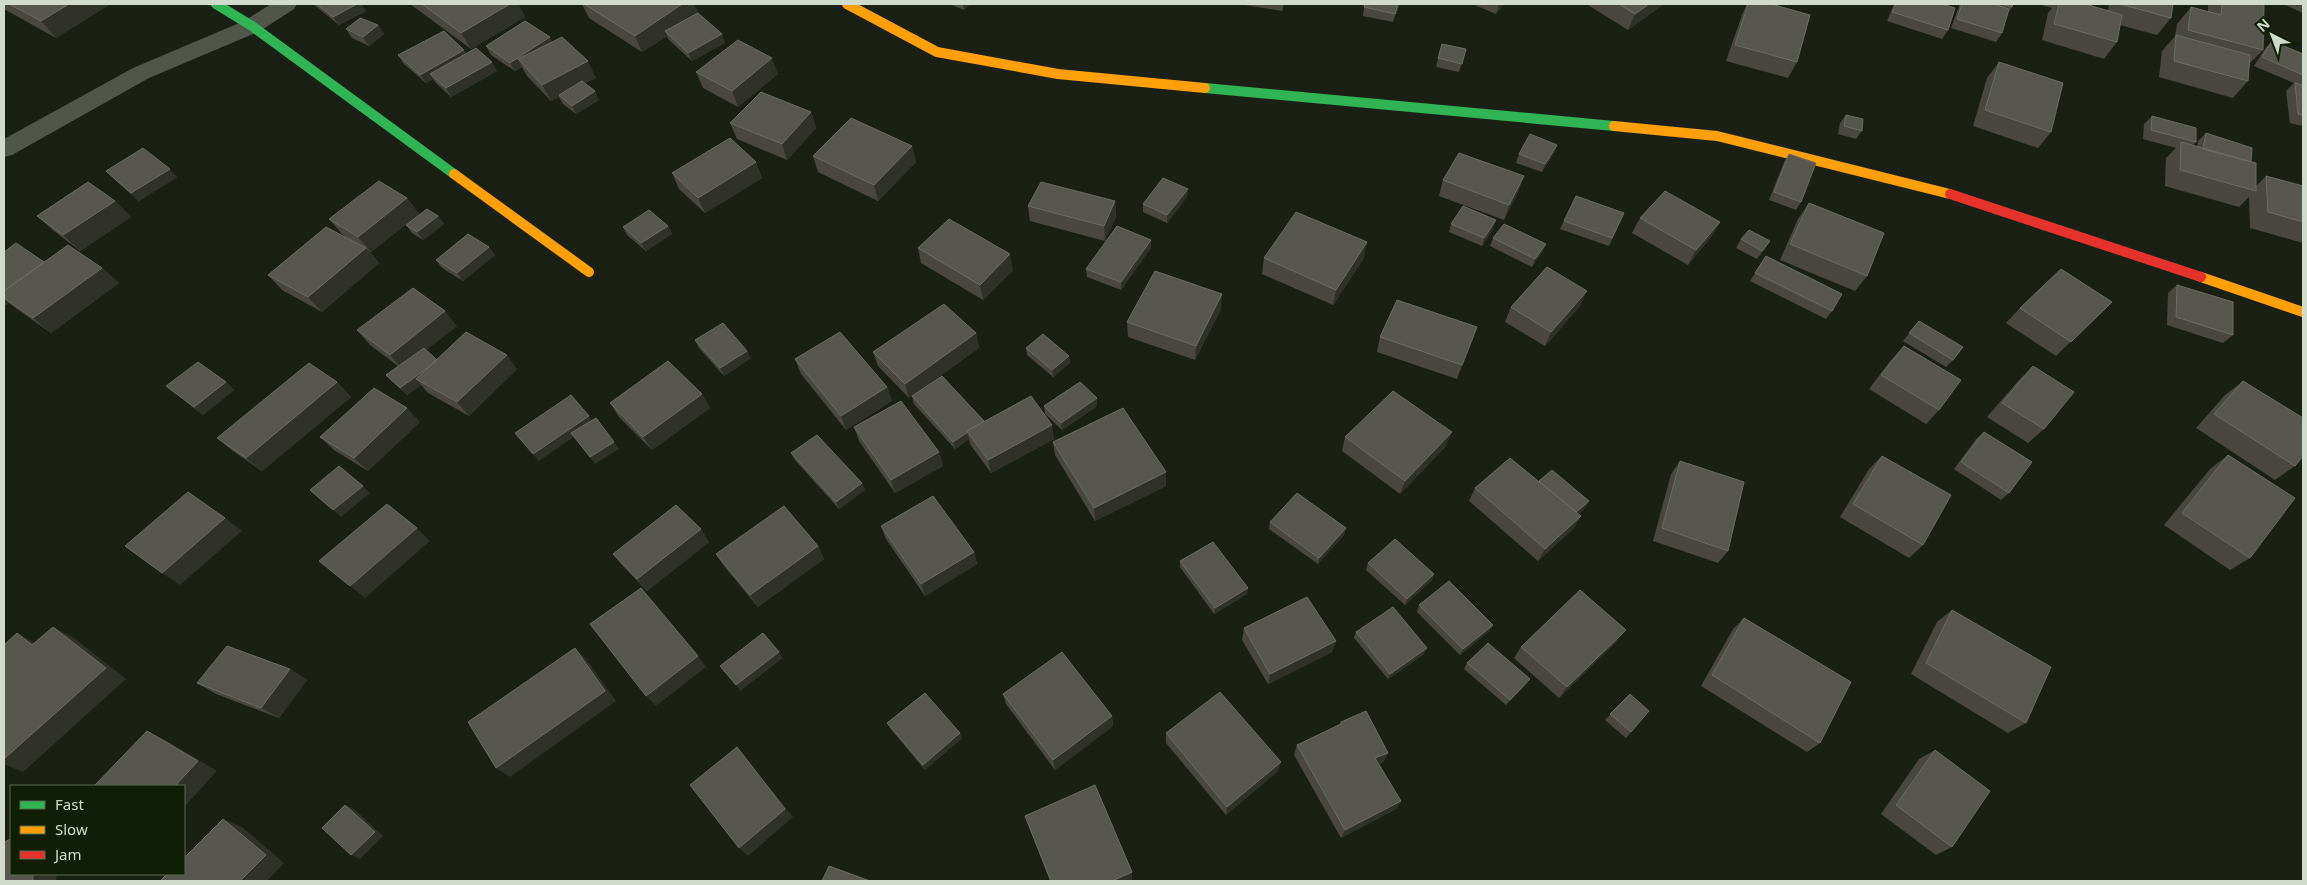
<svg xmlns="http://www.w3.org/2000/svg" width="2307" height="885" font-family="'Noto Sans',sans-serif">
<rect width="100%" height="100%" fill="#1a2114"/>
<g fill="none" stroke-linecap="round" stroke-linejoin="round">
<path fill="#50564a" fill-rule="evenodd" d="M271,4h26l-3,5 -34,22 -111,47 -137,77 -8,2v-18l129,-71 111,-47z"/>
<path stroke="#30b455" stroke-width="10" d="M216,4l36,22 202,148
M1205,88l409,38"/>
<path stroke="#ff9f0a" stroke-width="10" d="M847,4l90,48 121,22 147,14
M1614,126l103,10 233,58
M454,174l135,98
M2201,277l102,35"/>
<path stroke="#e5322d" stroke-width="10" d="M1950,194l251,83"/>
</g>
<path fill="#494740" d="M4,4h106l-54,34 -52,-29z
M313,4h48l5,7 -27,14z
M410,4h108l7,13 -54,32z
M582,4h112l4,9 27,30 -33,18 -24,-22 -1,-3 -25,16 -53,-34z
M949,4h21l-6,6z
M1239,4h45l-2,7z
M1400,4l-7,18 -30,-6 1,-9z
M1472,4h32l-8,10z
M1588,4h76l-36,26 -40,-25z
M1747,4h24l26,58 -9,16 -62,-17 16,-46z
M1894,4h48l6,26 -6,9 -55,-18z
M1960,4h53l-1,3 -4,6 -6,20 -6,9 -45,-14z
M2038,4h47l23,6 1,-6h64l-2,14 -14,17 -37,-10 -3,17 -13,17 -62,-19 6,-27 4,-5z
M2210,4h54l-1,46 -14,14 -1,17 -15,17 -74,-21 3,-26 13,-15 2,-12 14,-17 17,5v-7z
M2283,4h20v9z
M378,25l6,9 -15,12 -17,-8 -6,-9z
M2272,41l31,13v72l-13,-3 -4,-32 8,-8 -40,-17 10,-16z
M552,42l44,36 -11,5 14,17 -23,14 -13,-10 -4,-7 -8,4 -24,-25 -5,-9 -7,4 -24,-16 -5,-9z
M1466,49l-7,23 -23,-5 2,-9z
M466,53l31,18 -46,26 -15,-14 -3,-4 -7,4 -22,-19 -6,-9z
M1999,62l52,70 -13,16 -65,-22 14,-48z
M696,72l82,2 -40,33 -35,-19z
M811,112l5,16 -29,32 -50,-21 -7,-16z
M1846,115l16,16 -6,8 -18,-5 2,-11z
M2152,116l44,26 -3,4 4,1 1,-6 8,-8 45,29 5,24 10,-10 37,10v57l-53,-15 -1,-31 -10,10 -74,-21 1,-28 10,-10 -33,-9 1,-15z
M1557,145l-3,8 -12,19 -26,-9 3,-9z
M912,146l4,16 -38,39 -60,-29 -5,-16z
M1789,154l12,48 -5,8 -27,-10 15,-38z
M756,162l6,16 -57,35 -26,-24 -7,-16z
M106,171l71,6 -38,24 -25,-22z
M1524,176l-6,16 -14,28 -65,-24 4,-16z
M1187,197l-20,26 -24,-11v-8z
M407,198l12,16 -48,38 -2,-1 10,12 -57,49 -40,-22 -14,-15 81,-36 -7,-5 -13,-15z
M115,201l16,16 -51,34 -26,-20 -17,-15z
M1115,201l1,16 -11,24 -75,-20 -2,-15z
M1809,203l58,73 -12,15 -75,-31 18,-41z
M1624,213l-15,33 -49,-17 4,-8z
M438,216l6,8 -21,16 -11,-7 -6,-8z
M1640,218l80,4 -9,15 -23,28 -56,-32z
M1451,224l42,5 -11,17 -33,-14z
M668,226l4,8 -26,17 -19,-16 -4,-8z
M1493,238l53,6 -4,8 -10,15 -42,-21z
M1741,239l24,10 -8,10 -21,-11z
M1151,240v8l-30,42 -34,-13 -1,-8z
M489,247l6,8 -32,26 -21,-13 -6,-8z
M918,248l95,22 -30,30 -62,-37z
M4,252l40,10 58,6 17,15 -68,50 -34,-24 -8,-6 -3,2 -2,-2z
M1766,256l66,55 -6,8 -76,-38z
M1264,258h100l-31,47 -71,-31z
M2177,285l56,50 -10,8 -56,-18 1,-32z
M2112,302l-56,54 -50,-33 14,-15z
M1580,306l-35,40 -40,-24 6,-15z
M1221,309l-26,51 -67,-23 -1,-15z
M1919,321l34,39 -7,7 -43,-26z
M457,326l-31,24 11,10 80,9 -48,47 -41,-23 -7,-8 -14,10 -21,-20 12,-9 -28,-21 -13,-15z
M1477,327l-20,52 -80,-27 3,-15z
M976,333l3,15 -70,50 -31,-32 -5,-14z
M695,340l56,18 -27,18 -25,-28z
M1904,346l35,64 -13,14 -57,-35 22,-29z
M1026,348l43,8 1,7 -17,14 -26,-22z
M795,359l92,28 5,14 -46,29 -45,-56z
M2033,366l11,63 -16,14 -41,-26 31,-36z
M2243,381l52,85 -20,14 -79,-52 29,-33z
M226,382l8,8 -31,25 -37,-29z
M337,382l14,15 -89,74 -29,-20 -16,-13z
M702,394l8,14 -58,42 -33,-33 -9,-14z
M912,396l72,26 70,17 -63,34 -21,-29 -1,-5 -14,10 -41,-45z
M1097,398v8l-35,24 -17,-16 -1,-8z
M420,422l-52,49 -34,-21 -14,-13z
M854,427l85,25 4,14 -48,27 -36,-52z
M1984,432l25,61 -8,7 -47,-31 22,-30z
M1345,437l101,9 -46,48 -58,-43z
M1053,442l113,30v14l-71,35 -40,-66z
M791,453l74,37 -26,19 -44,-49z
M2228,455l22,103 -20,12 -66,-45 46,-56z
M1882,456l41,89 -14,13 -69,-41 29,-48z
M1680,461l48,90 -10,12 -65,-22 18,-67z
M1539,481l50,20 -4,7 -7,6 3,2 -8,13 -35,32 -69,-60 6,-13z
M1270,522l76,6 -2,7 -26,29 -49,-35z
M881,526l93,26 3,12 -52,32 -39,-57z
M701,529l8,13 -62,49 -24,-25 -10,-12z
M818,546l6,13 -66,48 -34,-41 -8,-12z
M1180,561l67,33 -33,20 -34,-47z
M1368,563l66,11 -2,6 -27,25 -39,-35z
M1419,605l74,20 -4,6 -29,24 -43,-43z
M1952,610l74,113 -18,10 -97,-59 26,-52z
M1744,618l76,125 -13,9 -106,-66 32,-57z
M1244,628l92,13 -4,11 -64,32 -26,-44z
M1356,632l71,16 -3,6 -36,25 -34,-41z
M1617,641l-58,57 -45,-40 7,-11z
M1467,663l63,16 -4,5 -20,21 -42,-36z
M290,669l17,11 -28,38 -63,-24 -19,-11z
M1003,694l109,22 1,10 -58,44 -49,-66z
M1630,694l1,38 -5,6 -21,-18z
M1341,722l47,31 -5,9 -4,2 22,37 -5,8 -55,29 -47,-83 3,-10 43,-21z
M887,723l75,15 -37,32 -35,-42z
M1166,733l112,38 -52,44 -60,-72z
M1935,750l17,97 -16,8 -55,-41 38,-55z
M1025,816l107,64 -3,1h-79z"/>
<path fill="#303128" d="M69,4h41l-54,34 -15,-17z
M357,4h4l5,7 -27,14 -6,-8z
M510,4h8l7,13 -54,32 -10,-16z
M682,4h12l4,10 -33,17 2,5 -25,16 -7,-16z
M963,4h7l-6,6z
M1398,4h2l-7,18 2,-8z
M1499,4h5l-8,10z
M1649,4h15l-36,26 7,-16z
M378,25l6,9 -15,12 -6,-9z
M722,34l3,9 -33,18 -4,-8z
M550,37l4,9 -36,13 4,8 -7,4 -5,-8z
M464,50l6,9 -40,15 3,5 -7,4 -6,-8z
M772,58l6,16 -40,33 -6,-16z
M588,61l8,17 -36,18 -1,-1v2l-8,4 -9,-16z
M492,62l5,9 -46,26 -5,-9z
M595,91l4,9 -23,14 -4,-8z
M811,112l5,16 -29,32 -5,-16z
M1557,145l-3,8 -12,19 3,-8z
M912,146l4,16 -38,39 -4,-16z
M756,162l6,16 -57,35 -7,-15z
M170,169l7,8 -38,24 -8,-8z
M1524,176l-6,16 -14,28 5,-15z
M1188,189l-1,8 -20,26v-8z
M407,198l12,16 -48,38 -13,-15z
M115,201l16,16 -51,34 -17,-16z
M1115,201l1,16 -11,24 -1,-15z
M438,216l6,8 -21,16 -6,-8z
M1496,220l-3,9 -11,17 2,-8z
M1720,222l-9,15 -23,28 8,-15z
M668,226l4,8 -26,17 -5,-8z
M1151,240v8l-30,42v-8z
M1770,241l-5,8 -8,10 5,-8z
M1367,242l-3,16 -31,47 3,-15z
M1546,244l-4,8 -10,15 3,-8z
M489,247l6,8 -32,26 -6,-8z
M366,248l13,15 -57,49 -14,-15z
M1010,254l3,16 -30,30 -3,-15z
M102,268l17,15 -68,50 -18,-15z
M1587,291l-7,15 -35,40 6,-14z
M1222,294l-1,15 -26,51 1,-14z
M4,299l5,4 -3,2 -2,-2z
M445,311l12,15 -55,43 -12,-14z
M1477,327l-5,15 -15,37 5,-14z
M976,333l3,15 -70,50 -4,-14z
M747,351l4,7 -27,18 -4,-8z
M507,355l10,14 -48,47 -12,-14z
M1069,356l1,7 -17,14 -1,-7z
M438,360l-22,19 5,6 -14,10 -7,-7z
M226,382l8,8 -31,25 -9,-8z
M337,382l14,15 -89,74 -16,-13z
M887,387l5,14 -46,29 -5,-14z
M702,394l8,14 -58,42 -9,-13z
M1097,398v8l-35,24 -1,-7z
M407,408l13,14 -52,49 -14,-13z
M589,416l5,7 -55,38 -6,-7z
M1052,425l2,14 -63,34 -3,-13z
M967,432l2,7 -14,10 -2,-7z
M1452,432l-6,14 -46,48 5,-13z
M614,442l5,7 -24,15 -5,-7z
M939,452l4,14 -48,27 -4,-13z
M1166,472v14l-71,35 -1,-13z
M862,483l3,7 -26,19 -3,-7z
M363,486l7,7 -29,24 -8,-7z
M1589,501l-4,7 -15,14 4,-7z
M1581,516l-8,13 -35,32 7,-12z
M225,518l17,13 -62,54 -18,-12z
M417,528l13,13 -65,57 -15,-12z
M1346,528l-2,7 -26,29 1,-6z
M701,529l8,13 -62,49 -10,-12z
M818,546l6,13 -66,48 -8,-12z
M974,552l3,12 -52,32 -4,-12z
M1434,574l-2,6 -27,25 2,-6z
M1248,588l-1,6 -33,20 1,-6z
M1493,625l-4,6 -29,24 3,-6z
M53,627l21,11 52,41 -103,93 -19,-8v-5z
M1626,630l-9,11 -58,57 8,-11z
M17,633l21,12h-6z
M1336,641l-4,11 -64,32 2,-10z
M575,648l11,11 30,42 -106,76 -14,-9z
M1427,648l-3,6 -36,25 2,-5z
M779,652l4,6 -43,33 -4,-6z
M698,656l8,11 -50,39 -10,-10z
M290,669l17,11 -28,38 -18,-10z
M1530,679l-4,5 -20,21 4,-5z
M1112,716l1,10 -58,44 -2,-10z
M147,731l20,10 50,30 -33,36v-21h-9z
M960,733l2,5 -37,32 -2,-5z
M737,747l56,70 -45,39 -9,-8z
M1388,753l-5,9 -12,6 4,-10z
M1281,762l-3,9 -52,44 1,-8z
M1401,801l-5,8 -55,29 4,-8z
M345,805l9,4 29,27 -23,23 -9,-4z
M223,819l19,8 42,36 -17,18h-27z
M1132,872v8l-3,1h-17z
M33,874h24l-1,7h-23z"/>
<path fill="#58574f" stroke="#6b6c63" d="M9,4h60l-28,17z
M317,4h40l-24,13z
M422,4h88l-49,29z
M584,4h98l-47,32z
M1365,4h33l-3,10 -31,-7z
M1619,4h30l-14,10z
M1748,4h23l39,11 -13,47 -62,-17z
M1896,4h46l13,4 -7,22 -56,-18z
M1962,4h32l15,5 -7,24 -45,-14z
M2001,4h12l-1,3z
M2059,4h26l37,11 -5,27 -63,-18z
M2120,4h53l-2,14z
M2222,4h42l-1,46 -75,-20 3,-23 30,8z
M698,13l24,21 -34,19 -23,-22z
M360,18l18,7 -15,12 -17,-8z
M525,21l25,16 -40,26 -24,-17z
M444,31l20,19 -44,25 -22,-20z
M2176,35l74,20 -2,26 -74,-20z
M562,37l26,24 -46,24 -24,-26z
M738,40l34,18 -40,33 -36,-19z
M2272,41l31,13v21l-41,-18z
M1442,44l24,5 -4,15 -24,-6z
M476,48l16,14 -46,26 -16,-14z
M1999,62l64,21 -12,49 -66,-22z
M582,81l13,10 -23,15 -13,-11z
M2295,83l8,2v30l-5,-1z
M761,92l50,20 -29,32 -52,-21z
M1846,115l17,4 -1,12 -18,-5z
M2152,116l44,12v14l-45,-12z
M851,118l61,28 -38,39 -61,-29z
M2206,133l46,15 -1,14 -48,-13z
M1530,134l27,11 -12,19 -26,-10z
M730,138l26,24 -58,36 -26,-25z
M2181,142l75,21v28l-76,-21z
M143,148l27,21 -39,24 -25,-22z
M1459,153l65,23 -15,29 -66,-25z
M1789,154l27,9 -15,39 -27,-10z
M2266,176l37,10v36l-35,-10z
M1163,178l25,11 -21,26 -24,-11z
M379,181l28,17 -49,39 -29,-18z
M88,182l27,19 -52,34 -26,-19z
M1041,182l74,19 -11,25 -76,-20z
M1665,191l55,31 -24,28 -56,-32z
M1576,196l48,17 -12,25 -48,-17z
M1809,203l75,30 -17,43 -77,-32z
M1463,206l33,14 -12,18 -33,-14z
M427,209l11,7 -21,16 -11,-7z
M649,210l19,16 -27,17 -18,-16z
M1296,212l71,30 -31,48 -72,-32z
M949,219l61,35 -30,31 -62,-37z
M1504,224l42,20 -11,15 -42,-21z
M1117,226l34,14 -30,42 -35,-13z
M326,227l40,21 -58,49 -40,-22z
M1749,230l21,11 -8,10 -21,-12z
M468,234l21,13 -32,26 -21,-13z
M16,243l28,19 -40,29v-39z
M68,245l34,23 -69,50 -29,-20v-7z
M1766,256l76,38 -10,17 -77,-38z
M1547,267l40,24 -36,41 -40,-25z
M2061,269l51,33 -41,40 -51,-34z
M1155,271l67,23 -26,52 -69,-24z
M2177,285l56,17v33l-57,-18z
M413,288l32,23 -55,44 -33,-25z
M1397,300l80,27 -15,38 -82,-28z
M944,304l32,29 -71,51 -32,-32z
M1919,321l44,26 -10,13 -44,-27z
M723,323l24,28 -27,17 -25,-28z
M466,332l41,23 -50,47 -41,-23z
M840,332l47,55 -46,29 -46,-57z
M1043,334l26,22 -17,14 -26,-22z
M1904,346l57,34 -22,30 -58,-35z
M424,348l13,12 -7,6 -30,22 -14,-13z
M668,361l34,33 -59,43 -33,-34z
M198,362l28,20 -32,25 -28,-21z
M309,363l28,19 -91,76 -29,-20z
M2033,366l41,26 -30,37 -42,-26z
M942,376l42,45 -17,10 1,1 -15,10 -41,-46z
M2243,381l60,37v38l-8,10 -81,-52z
M1080,382l17,16 -36,25 -17,-17z
M374,388l33,20 -53,50 -34,-21z
M1393,391l59,41 -47,49 -60,-44z
M571,395l18,21 -56,38 -18,-21z
M1031,396l21,29 -64,35 -21,-29z
M901,401l38,51 -48,28 -37,-53z
M1123,408l43,64 -72,36 -41,-66z
M596,418l18,24 -24,15 -19,-24z
M1984,432l48,30 -23,31 -48,-31z
M817,435l45,48 -26,19 -45,-49z
M2228,455l67,43 -45,60 -68,-45z
M1882,456l69,39 -28,50 -70,-41z
M1510,458l71,58 -36,33 -70,-61z
M1680,461l64,21 -16,69 -66,-23z
M339,466l24,20 -30,24 -23,-20z
M1552,470l37,31 -13,11 -37,-31z
M188,492l37,26 -63,55 -37,-27z
M1297,493l49,35 -27,30 -49,-36z
M933,496l41,56 -53,32 -40,-58z
M387,504l30,24 -67,58 -31,-25z
M676,505l25,24 -64,50 -24,-25z
M784,506l34,40 -68,49 -34,-41z
M1395,539l39,35 -27,25 -39,-36z
M1213,542l35,46 -33,20 -35,-47z
M1449,581l44,44 -30,24 -44,-44z
M641,588l57,68 -52,40 -56,-72z
M1580,590l46,40 -59,57 -46,-40z
M1307,597l29,44 -66,33 -26,-46z
M1393,607l34,41 -37,26 -34,-42z
M1952,610l99,57 -25,56 -100,-60z
M1744,618l107,64 -31,61 -108,-68z
M53,627l53,41 -102,91v-114l13,-12 15,12z
M763,633l16,19 -43,33 -16,-19z
M1488,643l42,36 -20,21 -43,-37z
M227,646l63,23 -29,39 -64,-25z
M575,648l30,43 -109,77 -28,-46z
M1062,652l50,64 -59,44 -50,-66z
M1220,692l61,70 -54,45 -61,-74z
M925,693l35,40 -37,32 -36,-42z
M1630,694l19,17 -18,21 -21,-18z
M1366,711l22,42 -13,5 26,43 -56,29 -48,-85 44,-21v-2z
M147,731l51,30 -23,25h-81z
M737,747l48,62 -46,39 -49,-63z
M1935,750l55,41 -38,56 -56,-42z
M1095,785l37,87 -20,9h-61l-26,-65z
M345,805l30,27 -24,23 -29,-27z
M223,819l43,36 -26,26h-80l7,-7h17v-16z
M11,839v35h22v7h-29v-39z
M829,866l41,15h-48z"/>
<rect width="2307" height="885" fill="none" stroke="#d1dbcb" stroke-width="10"/>
<rect x="10" y="785" width="175" height="90" fill="#101e05" stroke="#5d6a54"/>
<rect x="20" y="801" width="25" height="8" fill="#30b455" stroke="#5d6a54"/>
<text x="55" y="810" font-size="15" fill="#d1dbcb">Fast</text>
<rect x="20" y="826" width="25" height="8" fill="#ff9f0a" stroke="#5d6a54"/>
<text x="55" y="835" font-size="15" fill="#d1dbcb">Slow</text>
<rect x="20" y="851" width="25" height="8" fill="#e5322d" stroke="#5d6a54"/>
<text x="55" y="860" font-size="15" fill="#d1dbcb">Jam</text>
<g transform="translate(2272 35) rotate(318)" stroke="#101e05" stroke-width="4" paint-order="stroke">
<path d="M0-4L9 19L0 12L-9 19Z" fill="#d1dbcb"/>
<text y="-8" font-size="14" font-weight="bold" text-anchor="middle" fill="#d1dbcb">N</text>
</g>
</svg>
